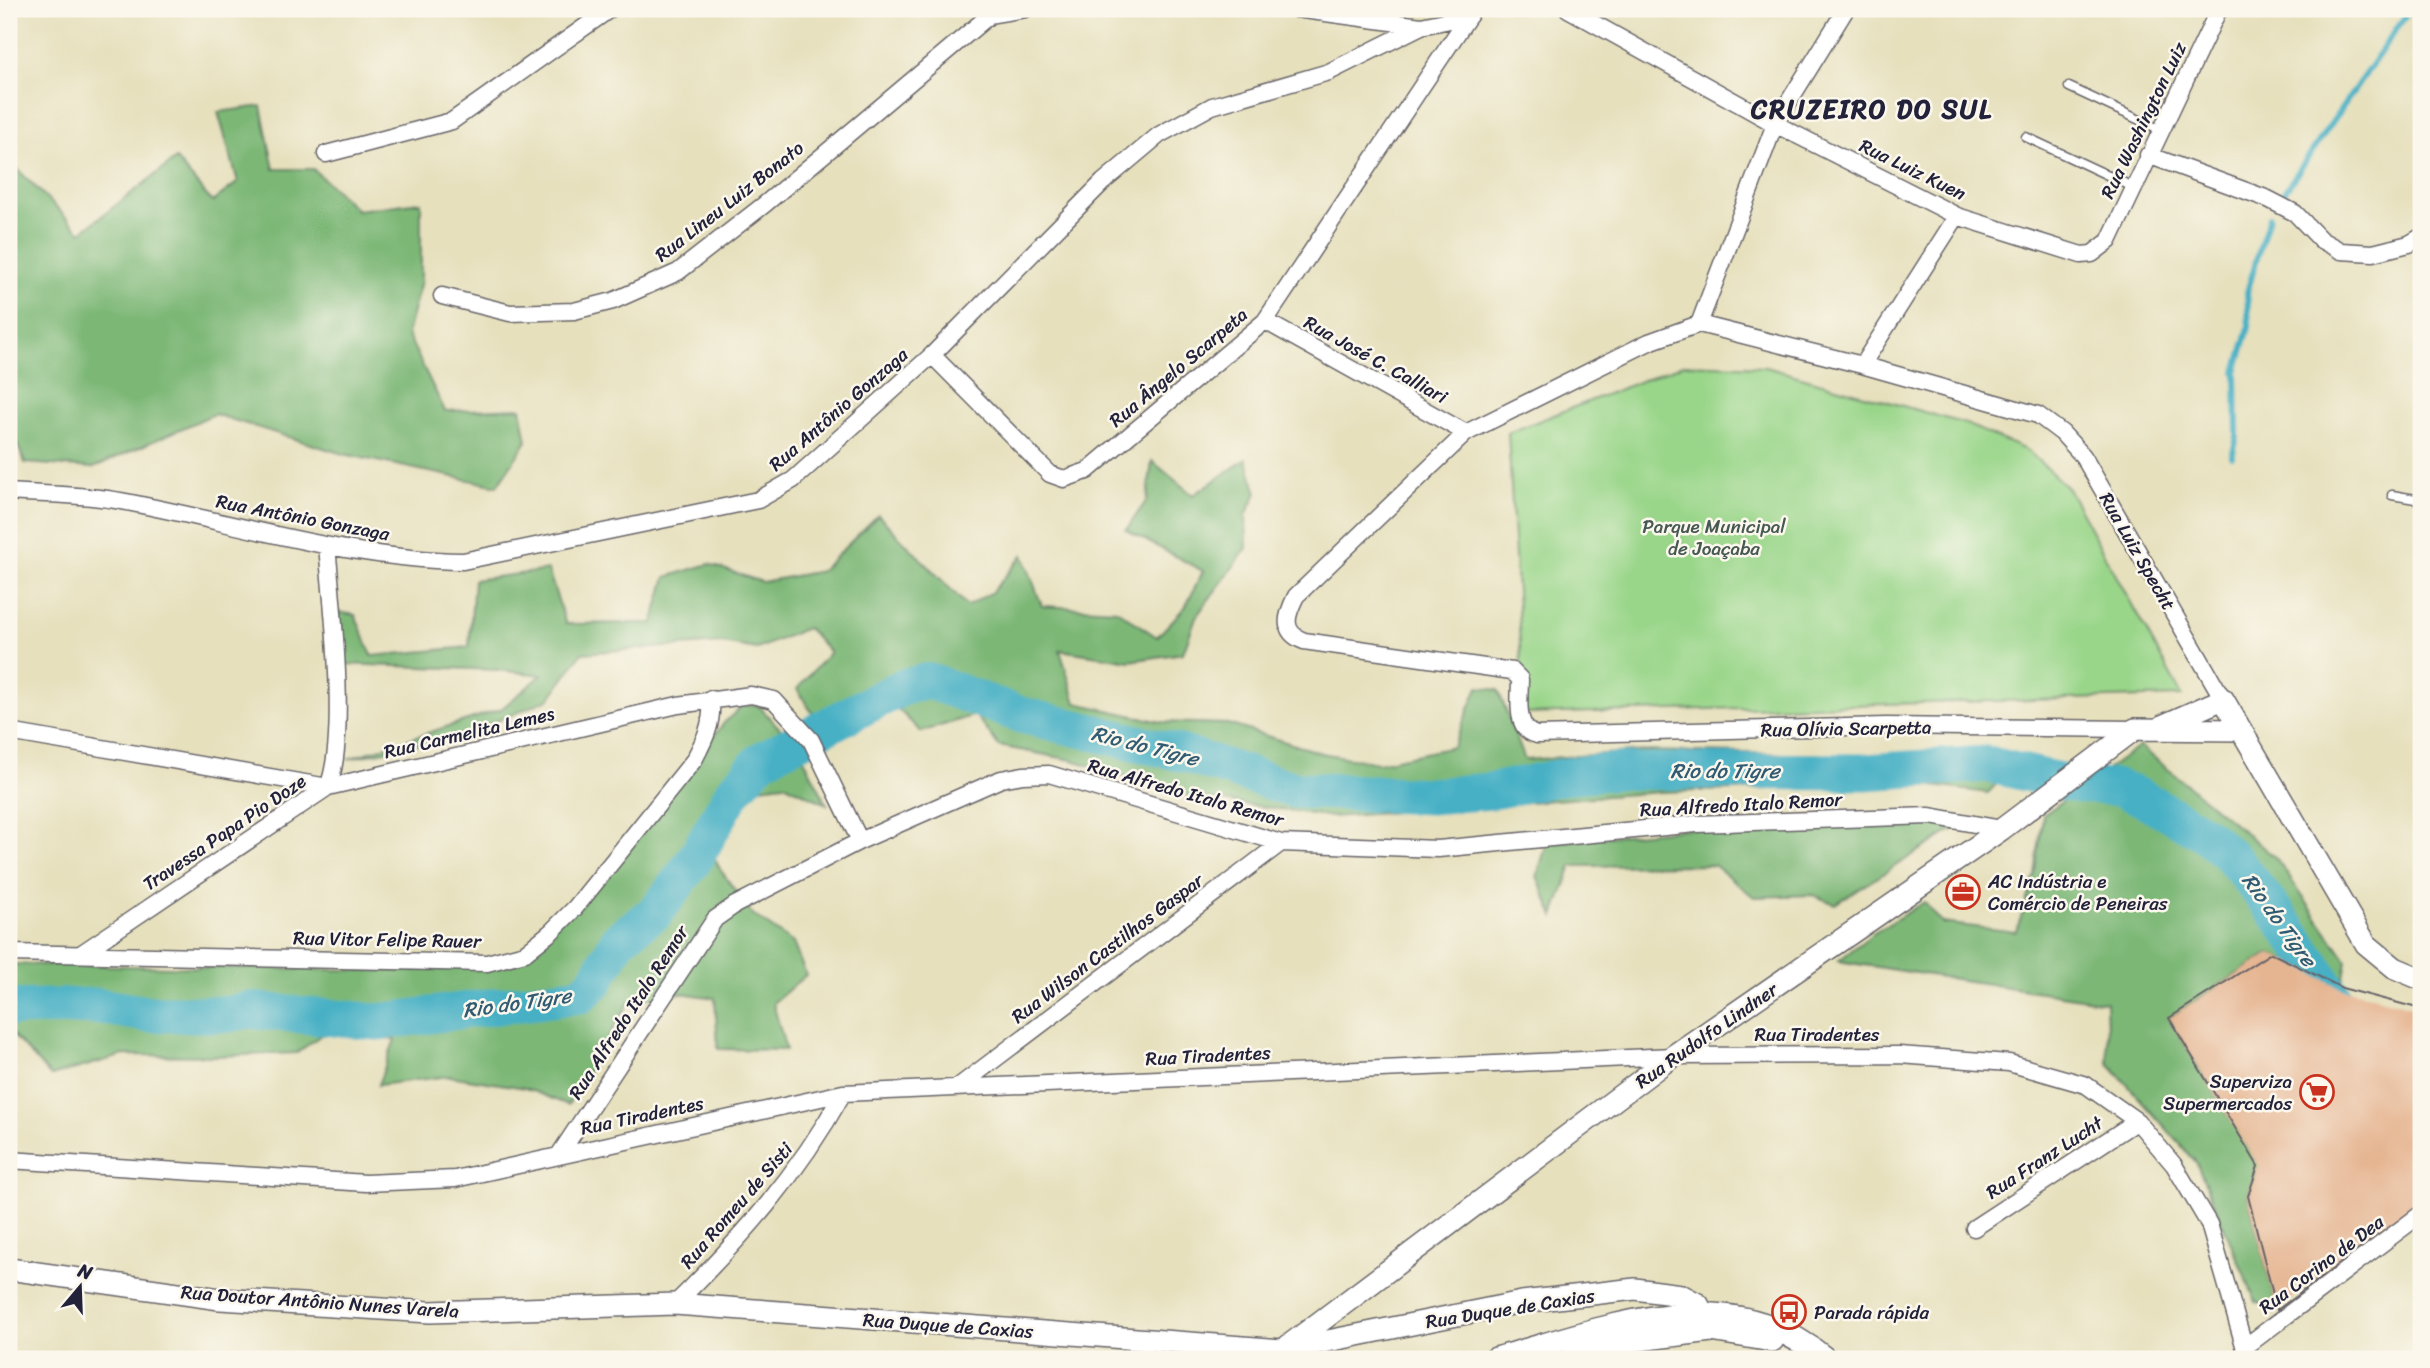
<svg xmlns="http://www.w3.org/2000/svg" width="2430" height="1368" font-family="Sriracha,sans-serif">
<rect width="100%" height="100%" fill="#fbf7ec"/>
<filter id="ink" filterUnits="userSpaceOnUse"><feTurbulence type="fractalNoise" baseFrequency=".0143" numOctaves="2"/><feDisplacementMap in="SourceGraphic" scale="14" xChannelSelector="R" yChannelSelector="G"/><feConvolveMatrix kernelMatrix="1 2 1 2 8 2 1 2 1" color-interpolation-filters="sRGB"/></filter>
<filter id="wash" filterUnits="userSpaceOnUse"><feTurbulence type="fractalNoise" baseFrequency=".00686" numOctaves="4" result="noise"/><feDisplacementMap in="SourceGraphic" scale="28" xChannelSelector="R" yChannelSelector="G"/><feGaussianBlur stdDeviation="1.57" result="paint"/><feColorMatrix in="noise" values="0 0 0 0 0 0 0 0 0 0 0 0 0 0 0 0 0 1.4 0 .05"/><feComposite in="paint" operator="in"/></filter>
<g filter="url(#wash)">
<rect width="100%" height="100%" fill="#e6e0bd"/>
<path fill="#9ad68a" stroke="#5e7c62" stroke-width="2" d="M1684,364l82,3 200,57 62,27 40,37 114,208 -658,18 -16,-281z"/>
<path fill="#7bb776" stroke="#4e6c58" stroke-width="2" d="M261,106l13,63h39l44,41 64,-8v79l-14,53 38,77 76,-3 6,33 -30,45 -154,-32 -129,-40 -121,54 -68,-5 -16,-39v-263l72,71 95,-73 36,43 26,-20 -20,-70z
M1246,459l11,34 -11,22 1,33 -51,69 -13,36 -53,8 -70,-11 16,53 86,19 66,2 93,29 57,10 75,-16 25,-60 20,3 27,70 120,-9 375,8 -32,34 -62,-8 -266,7 -328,25 -143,-21 -117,-36 -73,-14 -24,-31 -54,17 -25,-25 -69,29 -30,-47 33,-37 -23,-24 -50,21 -35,-6 -140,10 -33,46 -83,35 -118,25 153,-50 41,-34 -44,-5 -156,-6 -4,-52 17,3 17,41 97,-9 5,-67 74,-10 18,54 87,-1 13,-46 43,-13 53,18 59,-11 57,-56 89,91 25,-14 31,-37 19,51 75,4 40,27 29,-31 17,-35 -77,-41 21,-30 5,-39 41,34z
M758,705l41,44 28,55 -43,-20 -33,4 -43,57 12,24 32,45 41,29 13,32 -33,28 13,47 -68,-1 -3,-51 -34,-5 -51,8 -62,104 -43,-17 -76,-12 -71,9 17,-46 -70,-7 -28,21 -82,3 -91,-1 -73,21 -42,-45v-67l395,7 116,-10 119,-131 86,-108 17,-16z
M2140,746l136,112 71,103 -5,27 -72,-35 -101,65 90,148 -11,30 29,114 -21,-8 -60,-140 -88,-99 -2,-61 -268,-41 33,-26 53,-33 18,21 74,9 19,-57 8,-60z
M1934,818l28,6 -127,80 -22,-9 -59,2 -40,-32 -142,1 -18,50 -17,-40 10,-33 186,-19z"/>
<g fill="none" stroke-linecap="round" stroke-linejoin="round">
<path stroke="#46b0c5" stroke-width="6" d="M2280,198l130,-189
M2232,456l5,-19 -1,-65 13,-45 -2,-35 22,-75"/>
<path stroke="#46b0c5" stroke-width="37" d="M9,1008l89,-2 49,8h83l19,-4 129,12 203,-27 14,-13 24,-43 38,-28 36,-49 40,-70 28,-32 142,-73 26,-6 92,34 167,40 107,35 135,6 62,-5 80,-16 47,-4 247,1 121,-8 85,20 47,4 25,11 61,35 27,23 58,74 42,63"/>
</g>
<g id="blocks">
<path fill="#e5b490" d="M2271,953l71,35 79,21v195l-144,106 -29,-114 10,-30 -89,-148z"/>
</g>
</g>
<g filter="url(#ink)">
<use href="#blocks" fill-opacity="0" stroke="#676468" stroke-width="2"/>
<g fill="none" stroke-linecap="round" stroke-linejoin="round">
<g stroke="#676468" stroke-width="11">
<path id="service" d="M2069,87l92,43
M2026,137l107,50
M2392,495l29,5"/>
</g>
<g stroke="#676468" stroke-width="19">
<path id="minor" d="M1296,9l125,17
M1568,9l207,115 182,92 124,39 11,-1 17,-13 110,-232
M988,15l37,-6
M326,154l126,-33 158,-112
M2148,155l120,44 27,14 26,27 20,11 32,2 36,-9 12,-7
M442,296l68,17 64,-2 39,-10 65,-29 87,-68 232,-195
M1265,321l201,112
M1699,324l-50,18 -183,91 -170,163c-9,18 -16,36 8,45l208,30 8,8c0,19 -6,51 17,56l349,-9 249,3
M1699,324l163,41 176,50 24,18 21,23 140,243
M1699,324l76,-200 71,-115
M932,355l118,119 14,5 23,-8 178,-150 205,-307
M1862,365l95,-149
M9,492c37,3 75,2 112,9 113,21 225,58 342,60l295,-61 35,-20 139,-125 171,-173 56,-47 53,-29 117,-34 92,-46 48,-10
M9,732l319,55 350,-82 73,-10 23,5 37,40 49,101
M9,953l478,10 38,-10 26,-21 24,-24 119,-148c11,-21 19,-36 17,-61
M82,953l246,-166c20,-49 4,-185 -1,-241
M958,1087l323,-244
M559,1155l156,-236 20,-14 125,-64 141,-62 22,-4 26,-1 232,69 157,6 258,-25 234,-8 72,13
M9,1160l357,23 89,-4 388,-86 830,-37 226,-1 110,8 77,22 51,36 37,44 35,59 39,135
M1974,1228l163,-107
M675,1304c67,-66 122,-128 168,-211
M2245,1347l176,-133"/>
</g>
<g stroke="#676468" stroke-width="24">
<path id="tertiary" d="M2164,725l59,-26 143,245 29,24 26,11
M9,1269l211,30 210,13 245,-8 608,46 239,-48 113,-13 46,6 17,9 5,9
M1288,1346l385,-290 329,-227 133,-100 106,1"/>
</g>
<g stroke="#676468" stroke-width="26">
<path id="secondary" d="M1574,1347l137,-17 61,10
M1496,1359c108,-30 231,-83 329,0"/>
</g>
<use href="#service" stroke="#fff" stroke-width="8"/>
<use href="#minor" stroke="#fff" stroke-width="16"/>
<use href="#tertiary" stroke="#fff" stroke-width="21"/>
<use href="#secondary" stroke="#fff" stroke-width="23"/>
</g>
</g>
<defs>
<g id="office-ring" transform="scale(1.75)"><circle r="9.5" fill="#fbf7ec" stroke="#c8321e" stroke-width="1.5"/><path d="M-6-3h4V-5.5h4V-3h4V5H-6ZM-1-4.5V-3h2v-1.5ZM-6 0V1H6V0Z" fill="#c8321e"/></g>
<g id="supermarket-ring" transform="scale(1.75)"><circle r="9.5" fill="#fbf7ec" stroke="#c8321e" stroke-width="1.5"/><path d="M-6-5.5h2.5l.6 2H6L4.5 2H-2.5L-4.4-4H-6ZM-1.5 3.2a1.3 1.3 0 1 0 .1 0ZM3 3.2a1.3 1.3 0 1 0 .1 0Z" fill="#c8321e"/></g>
<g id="bus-ring" transform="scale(1.75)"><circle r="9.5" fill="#fbf7ec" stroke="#c8321e" stroke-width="1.5"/><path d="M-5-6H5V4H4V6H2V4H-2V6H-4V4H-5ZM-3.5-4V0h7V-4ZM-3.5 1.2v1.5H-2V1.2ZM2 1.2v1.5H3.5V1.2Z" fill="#c8321e"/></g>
</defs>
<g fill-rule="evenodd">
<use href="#office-ring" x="1963" y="892"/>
<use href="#supermarket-ring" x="2317" y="1092"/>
<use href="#bus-ring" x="1789" y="1312"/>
</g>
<g text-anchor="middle" stroke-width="5" stroke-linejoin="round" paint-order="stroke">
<g font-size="19" fill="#22223b" stroke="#fbf7ec">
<text transform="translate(2143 120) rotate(-64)" y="7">Rua Washington Luiz</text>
<text transform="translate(1913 169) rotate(26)" y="7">Rua Luiz Kuen</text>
<text transform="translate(729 201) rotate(-38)" y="7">Rua Lineu Luiz Bonato</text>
<text transform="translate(1376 359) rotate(29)" y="7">Rua José C. Calliari</text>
<text transform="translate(1178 367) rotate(-40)" y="7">Rua Ângelo Scarpeta</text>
<text transform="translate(838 409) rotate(-41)" y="7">Rua Antônio Gonzaga</text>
<text transform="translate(303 517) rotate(11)" y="7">Rua Antônio Gonzaga</text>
<text transform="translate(2138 551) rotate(60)" y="7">Rua Luiz Specht</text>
<text transform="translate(1846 728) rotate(-1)" y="7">Rua Olívia Scarpetta</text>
<text transform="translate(469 732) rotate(-13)" y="7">Rua Carmelita Lemes</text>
<text transform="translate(1186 792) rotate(16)" y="7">Rua Alfredo Italo Remor</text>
<text transform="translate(1741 804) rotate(-3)" y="7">Rua Alfredo Italo Remor</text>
<text transform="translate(224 832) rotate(-34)" y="7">Travessa Papa Pio Doze</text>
<text transform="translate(387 939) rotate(1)" y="7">Rua Vitor Felipe Rauer</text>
<text transform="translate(1107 948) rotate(-37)" y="7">Rua Wilson Castilhos Gaspar</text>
<text transform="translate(628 1012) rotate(-57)" y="7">Rua Alfredo Italo Remor</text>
<text x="1817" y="1041">Rua Tiradentes</text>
<text transform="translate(1706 1035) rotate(-35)" y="7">Rua Rudolfo Lindner</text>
<text transform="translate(1208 1055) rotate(-3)" y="7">Rua Tiradentes</text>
<text transform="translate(642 1115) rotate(-12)" y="7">Rua Tiradentes</text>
<text transform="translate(2044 1157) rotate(-33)" y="7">Rua Franz Lucht</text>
<text transform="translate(736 1205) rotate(-49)" y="7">Rua Romeu de Sisti</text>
<text transform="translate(2321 1264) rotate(-37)" y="7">Rua Corino de Dea</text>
<text transform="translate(320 1301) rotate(4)" y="7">Rua Doutor Antônio Nunes Varela</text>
<text transform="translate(1510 1308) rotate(-9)" y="7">Rua Duque de Caxias</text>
<text transform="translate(948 1325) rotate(4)" y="7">Rua Duque de Caxias</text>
</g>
<g font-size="19" fill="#465853" stroke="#fbf7ec">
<text x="1714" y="533">Parque Municipal<tspan x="1714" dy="22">de Joaçaba</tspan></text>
</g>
<g font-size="19" fill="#22223b" stroke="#fbf7ec" text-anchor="start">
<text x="1988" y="888">AC Indústria e<tspan x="1988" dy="22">Comércio de Peneiras</tspan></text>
<text x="2292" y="1088" text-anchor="end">Superviza<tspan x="2292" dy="22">Supermercados</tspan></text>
<text x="1814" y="1319">Parada rápida</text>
</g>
<g font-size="21" font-style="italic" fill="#305b72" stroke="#fbf7ec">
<text transform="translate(1145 746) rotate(14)" y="7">Rio do Tigre</text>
<text x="1725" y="778">Rio do Tigre</text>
<text transform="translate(2279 920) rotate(54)" y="7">Rio do Tigre</text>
<text transform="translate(517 1003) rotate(-8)" y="7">Rio do Tigre</text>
</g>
<g font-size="26" font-weight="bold" letter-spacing="2" fill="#22223b" stroke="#fbf7ec">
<text x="1872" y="118">CRUZEIRO DO SUL</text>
</g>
</g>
<rect width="2430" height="1368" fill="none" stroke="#fbf7ec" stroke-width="35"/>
<g transform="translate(80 1287) rotate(19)" stroke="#fbf7ec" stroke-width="5" paint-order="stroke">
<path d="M0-5L12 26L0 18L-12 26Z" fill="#22223b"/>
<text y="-10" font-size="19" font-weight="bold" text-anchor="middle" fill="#22223b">N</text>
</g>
</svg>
